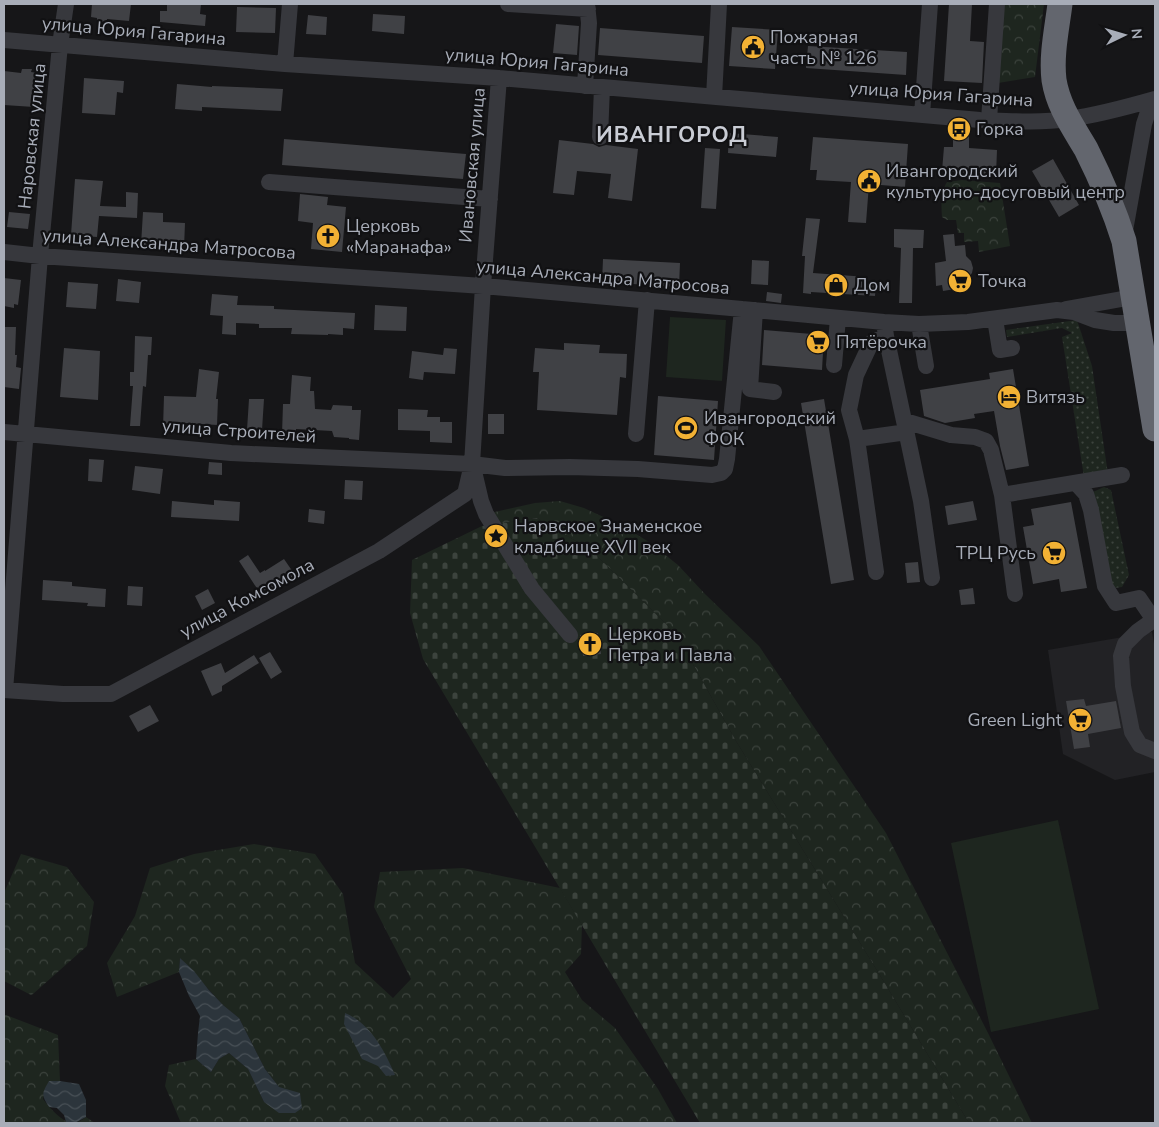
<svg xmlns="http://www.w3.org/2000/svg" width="1159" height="1127" font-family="'Nunito Sans',sans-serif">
<defs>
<pattern id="grass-dots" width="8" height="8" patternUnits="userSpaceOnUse" patternTransform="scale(1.25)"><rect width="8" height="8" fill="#1e261f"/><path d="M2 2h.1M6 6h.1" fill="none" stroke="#3c433d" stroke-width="1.8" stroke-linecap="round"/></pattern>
<pattern id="forest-crowns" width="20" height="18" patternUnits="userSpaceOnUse" patternTransform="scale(1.25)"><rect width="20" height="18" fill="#1e261f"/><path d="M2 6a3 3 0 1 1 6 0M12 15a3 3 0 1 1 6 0" fill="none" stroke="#3c433d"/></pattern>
<pattern id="cemetery-stones" width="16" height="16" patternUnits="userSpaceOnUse" patternTransform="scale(1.25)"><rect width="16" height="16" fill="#1e261f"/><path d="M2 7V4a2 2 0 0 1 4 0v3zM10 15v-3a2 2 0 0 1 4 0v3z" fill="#3c433d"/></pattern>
<pattern id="water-waves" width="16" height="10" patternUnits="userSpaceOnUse" patternTransform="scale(1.25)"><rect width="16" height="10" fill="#2c353c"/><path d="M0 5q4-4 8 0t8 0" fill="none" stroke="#485056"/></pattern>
</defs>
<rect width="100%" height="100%" fill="#161618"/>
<path fill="#222225" d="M1152,632l3,17v123l-40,8 -52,-26 -15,-104z"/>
<path fill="url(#grass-dots)" d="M1077,320l15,46 16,108 -24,3 -22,-140 10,-4 -10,-5 -55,9 -1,-7z
M1104,487l7,3 18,85 -7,12 -7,1 -6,-8 -16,-88z"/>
<path fill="url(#forest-crowns)" d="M1002,4h42l-9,73 -37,6z
M962,180l38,3 10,63 -31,6 -1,-11 -14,1v-9h-6l-2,-13h-9l-5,-3c-1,-11 -1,-26 5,-35z
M560,501l24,7 39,18 26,16 29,23 27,29 54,52 127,187 102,200 44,90h-63l-88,-146 -145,-236 -60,-107 -85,-84 -54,-32 -44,7 -7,-11 49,-11z
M254,844l61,10 28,40 12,69 38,35 18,-19 -37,-72 6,-35 83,-4 97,20 22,37 -1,29 -16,18 17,28 33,28 43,61 19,34h-496l-16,-37 4,-21 27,-6 15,13 8,-13 10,-6 19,16 16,33 15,-15 -14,-18 -26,-51 -16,-13 -43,-47 -1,14 -62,25 -10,-34 28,-47 15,-48 44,-14z
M21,854l46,13 27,35 -7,44 -54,48 -2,1 -27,-14v-88z
M4,1015h2l52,20 2,46 -11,1 -6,17c6,8 21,26 32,24 4,-1 8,-4 11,-6l9,6h-91z"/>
<path fill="url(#cemetery-stones)" d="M537,518l54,32 85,84 60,107 145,236 88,146h-269l-277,-464 -13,-46 2,-53 70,-34z"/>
<path fill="#1e261f" d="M670,317l56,3 -4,61 -56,-4z
M1058,820l41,189 -108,23 -40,-189z"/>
<path fill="url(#water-waves)" d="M180,958l14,13 14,18 15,16 16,13 26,51 14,18 21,6 2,15 -7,5h-16l-15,-11 -16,-33 -19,-16 -10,6 -8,13 -15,-13 2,-26 2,-17 -11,-20 -10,-24z
M345,1013c25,10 40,38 50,62l-9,1 -8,-10 -16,-7 -18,-35z
M49,1081h11l19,3 7,16v17l-11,6 -9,-1 -2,-7 -7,-7 -8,-1c-8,-12 -7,-14 0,-26z"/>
<path fill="#404145" d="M92,4h39l-2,17 -22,-2v6l-10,-2v-5l-6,-1z
M167,4h34l-1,10 6,1 -1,11 -45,-4v-11h7z
M949,4h23l-2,37 14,1 -2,41 -38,-2z
M237,7l39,1 -1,25 -39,-1z
M373,14l32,2 -1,18 -32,-3z
M308,15l19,2 -1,18 -20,-1z
M556,24l23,2 -2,29 -24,-2z
M732,27l46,3 -3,39 -46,-3z
M600,28l104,8 -2,27 -104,-8z
M808,46l99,6 -1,23 -100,-7z
M22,69h10l-1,3 6,1 -3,34 -30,-2v-34l17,2z
M84,78l40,3 -1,12 -6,-1 -2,23 -33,-2z
M177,84l35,3v-1l71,3 -2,22 -79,-4v4l-27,-2z
M729,133l49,4 -2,20 -48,-4z
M953,135h16v13l28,2 -1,25 -54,-4 2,-24h9z
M813,137l95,7 -3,43 -36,-3 -3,39 -18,-1 3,-40 -35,-2 1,-10h-7z
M284,139l182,15 -3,25 -181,-14z
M559,140l34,4 6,3 7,-2 32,4 -6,52 -24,-3 3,-24 -34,-3 -3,24 -21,-2z
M705,148l15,1 -4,60 -15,-1z
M1053,159l26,46 -20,12 -27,-46z
M75,179l28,2 -3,25 26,1v-15l12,1 -1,25 -38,-2 -2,21 -26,-2z
M300,194l28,3 -1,8 19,2 -4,45 -31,-3 2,-26 -15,-2z
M9,212l21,2 -2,15 -21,-2z
M143,212l20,1v9l22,1 -1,25 -43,-3z
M806,218l14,1 -7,54 54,4v6h9l-1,13 -64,-4v2l-8,-1 2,-37h-3z
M894,229l30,1 -1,18h-10l-1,55h-13l2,-55 -7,-1z
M954,234l1,12 10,-1 1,11 5,5 2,7 -1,5 -5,6 -12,8v2l-12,2 -1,-6 -6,1 -1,-23 11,-2 -3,-26z
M603,259l77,4 -1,24 -77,-5z
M752,260l17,1 -1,24 -17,-1z
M4,278l17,2 -3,25 -4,-1v4l-10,-2z
M118,279l23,3 -2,21 -23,-2z
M68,282l30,2 -2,25 -30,-2z
M767,292l15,2 -1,9 -15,-2z
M212,294l26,2 -1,9 37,1v3l81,4 -1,16 -11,-1v7l-15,-1v1l-37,-1 1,-6h-33v-4l-23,-1v12l-14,-1 1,-18 -13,-1z
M375,305l32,2 -1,24 -32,-1z
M4,327h12l-1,28h2l-1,12 5,1 -2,21 -15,-2z
M764,330l60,5 -2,35 -60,-5z
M135,336l17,1 -1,18h-3l-2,32 -3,-1 -3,40h-10l3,-40h-3v-14h4z
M564,343l36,2 -1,8 28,1 -1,24 -6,-1 -3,38 -80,-5 2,-38h-6l2,-24 29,2z
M64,348l36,3 -2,49 -38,-3z
M444,348l13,1 -2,25 -31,-2 -1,8 -14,-2 3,-27 31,4z
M199,369l20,3 -3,27h2l-1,26 -31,-2 -1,5h-22l1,-32 32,1z
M1013,369l16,97 -23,4 -6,-24 -6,-35 -20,3 1,4 -30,5 -21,-7 -4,-26 70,-11 -1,-6z
M292,375l19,2 -1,14h4l1,18 16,1 2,-5 19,1v4h9l-2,30 -10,-1v-1l-15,-1 -2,-6 -36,-2v5h-14l1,-30h7z
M658,396l60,5 -4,59 -60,-5z
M249,399h15l-2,31h-15z
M824,399l30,181 -23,4 -30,-181z
M398,409l30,1 -1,7h13v5h12v21l-22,-1v-11l-32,-1z
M488,414h16v20h-16z
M89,459l15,1 -2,22 -14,-1z
M209,462l13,1v12l-14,-1z
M135,466l28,3 -3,25 -28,-4z
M345,480l18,1 -1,19 -18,-1z
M214,500l26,2 -1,19 -68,-4 1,-16 42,4z
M973,501l4,19 -29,5 -3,-19z
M1071,502l16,86 -26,4 -2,-13 -26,5 -10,-57 11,-2 -3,-16z
M309,509l16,2 -1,13 -16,-2z
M248,555l12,18 5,-3v1l19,-12 11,16 -22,14 -2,-3 -11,7 -21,-32z
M918,562l2,20 -13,1 -2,-20z
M43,580l29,2v4l34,3 -1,18 -18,-1 1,-3 -46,-3z
M128,586l15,1 -1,19 -15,-1z
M973,588l2,16 -14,1 -2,-15z
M208,589l7,14 -13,7 -7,-14z
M598,633l3,21 -18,2 -3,-21z
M270,652l12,20 -11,7 -12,-21z
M254,655l5,8 -37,23v5l-10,5 -11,-25 20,-8 4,10z
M1084,699l2,7 30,-5 5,27 -33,6 2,13 -16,2 -8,-48z
M150,705l9,16 -21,11 -9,-16z"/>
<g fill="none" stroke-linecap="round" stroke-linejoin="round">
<path stroke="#37383d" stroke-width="16" d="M508,4l80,5
M4,40l281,24 214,14 481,42c29,1 59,3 89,-1 29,-4 58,-12 86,-20
M285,64l5,-60
M585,86l4,-63 -2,-19
M714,97l5,-93
M922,115l8,-111
M989,120l8,-116
M600,137l2,-50
M269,182l221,17
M1124,236l20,-112 8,-24
M4,252l36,4 443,30 259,23 142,13 35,2 49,-2 89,-12 17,2 21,8 19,3h23
M1066,309l67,-12
M755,310l-5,79 24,3
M995,319l5,31 12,-2
M884,322l2,14 35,165 11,77
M919,324l7,42
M834,365l4,-47
M905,421l46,14 24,2 11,4 5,9 11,45 13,99
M4,432l227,21 241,11 33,4 65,-1 68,2 74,6 9,-2 4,-4 2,-10 15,-150
M636,434l11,-134
M857,439l50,-7
M473,467l8,34 5,13 46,75 38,46
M1076,483l10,11 5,16 14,76 11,17 23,-5 15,22
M1002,495l120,-20
M876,572l-19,-133 -8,-29 7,-35 15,-32 15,-7
M1155,619l-17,12 -13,13 -4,12 2,30 9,46 8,13 15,6
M4,690l59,4h48l268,-143 86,-57 7,-30 11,-178 16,-208
M5,690l35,-434 20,-211 6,-41"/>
<path stroke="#63666e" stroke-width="25" d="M1060,4c-3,24 -9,51 -6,76 4,26 19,47 32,69 15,30 28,60 38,92l31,188"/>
</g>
<defs>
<g id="civic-disc" transform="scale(1.25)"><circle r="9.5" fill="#f2b134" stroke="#111113"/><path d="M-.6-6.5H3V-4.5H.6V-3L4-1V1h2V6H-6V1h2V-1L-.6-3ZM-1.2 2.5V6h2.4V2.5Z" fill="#111"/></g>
<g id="bus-disc" transform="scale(1.25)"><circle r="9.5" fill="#f2b134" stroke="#111113"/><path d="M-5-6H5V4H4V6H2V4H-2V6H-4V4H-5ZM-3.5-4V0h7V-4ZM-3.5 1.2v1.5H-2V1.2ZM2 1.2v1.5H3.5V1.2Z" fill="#111"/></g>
<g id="church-disc" transform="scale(1.25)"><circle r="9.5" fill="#f2b134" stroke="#111113"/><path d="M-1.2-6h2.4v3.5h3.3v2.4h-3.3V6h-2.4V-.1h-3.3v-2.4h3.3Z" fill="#111"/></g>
<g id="supermarket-disc" transform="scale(1.25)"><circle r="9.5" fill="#f2b134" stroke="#111113"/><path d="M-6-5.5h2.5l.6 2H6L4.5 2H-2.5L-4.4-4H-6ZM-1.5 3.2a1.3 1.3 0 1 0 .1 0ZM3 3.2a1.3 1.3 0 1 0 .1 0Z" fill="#111"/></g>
<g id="shop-disc" transform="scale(1.25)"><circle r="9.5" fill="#f2b134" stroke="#111113"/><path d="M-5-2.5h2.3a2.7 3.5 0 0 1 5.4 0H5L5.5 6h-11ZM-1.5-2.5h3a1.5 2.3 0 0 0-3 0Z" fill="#111"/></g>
<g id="hotel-disc" transform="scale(1.25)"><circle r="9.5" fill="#f2b134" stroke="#111113"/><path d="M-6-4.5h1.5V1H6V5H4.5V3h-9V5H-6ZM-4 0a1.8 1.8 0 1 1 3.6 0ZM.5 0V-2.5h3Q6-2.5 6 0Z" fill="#111"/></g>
<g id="stadium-disc" transform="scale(1.25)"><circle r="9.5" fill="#f2b134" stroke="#111113"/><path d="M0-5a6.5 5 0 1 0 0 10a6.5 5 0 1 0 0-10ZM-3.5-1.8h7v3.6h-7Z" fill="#111"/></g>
<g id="sight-disc" transform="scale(1.25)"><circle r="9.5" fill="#f2b134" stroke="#111113"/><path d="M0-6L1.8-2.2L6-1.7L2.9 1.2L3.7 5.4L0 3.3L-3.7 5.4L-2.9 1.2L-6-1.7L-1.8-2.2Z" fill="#111"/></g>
</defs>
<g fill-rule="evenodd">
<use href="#civic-disc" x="753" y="47"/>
<use href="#bus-disc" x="959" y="129"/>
<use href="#civic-disc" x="869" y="181"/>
<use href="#church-disc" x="328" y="236"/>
<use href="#supermarket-disc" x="960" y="281"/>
<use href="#shop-disc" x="836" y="285"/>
<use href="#supermarket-disc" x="818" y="342"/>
<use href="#hotel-disc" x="1009" y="397"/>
<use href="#stadium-disc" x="686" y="428"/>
<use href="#sight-disc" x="496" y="536"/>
<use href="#supermarket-disc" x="1054" y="553"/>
<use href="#church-disc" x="590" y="644"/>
<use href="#supermarket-disc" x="1080" y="720"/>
</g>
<g text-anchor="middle" stroke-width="4.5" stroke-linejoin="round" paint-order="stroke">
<g font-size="18" fill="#a8adb8" stroke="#111113">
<text transform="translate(134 31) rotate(5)" y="6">улица Юрия Гагарина</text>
<text transform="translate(537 62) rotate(5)" y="6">улица Юрия Гагарина</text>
<text transform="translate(941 94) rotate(4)" y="6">улица Юрия Гагарина</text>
<text transform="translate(32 136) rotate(-84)" y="6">Наровская улица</text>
<text transform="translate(472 165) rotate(-85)" y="6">Ивановская улица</text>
<text transform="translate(169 244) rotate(4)" y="6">улица Александра Матросова</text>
<text transform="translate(603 277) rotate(5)" y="6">улица Александра Матросова</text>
<text transform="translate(239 431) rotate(4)" y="6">улица Строителей</text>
<text transform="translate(247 598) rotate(-28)" y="6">улица Комсомола</text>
</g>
<g font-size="18" fill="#a8adb8" stroke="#111113" text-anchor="start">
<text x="770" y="43">Пожарная<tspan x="770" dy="21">часть № 126</tspan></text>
<text x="976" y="135">Горка</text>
<text x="886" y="177">Ивангородский<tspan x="886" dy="21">культурно-досуговый центр</tspan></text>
<text x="346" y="232">Церковь<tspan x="346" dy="21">«Маранафа»</tspan></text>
<text x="978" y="287">Точка</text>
<text x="854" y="291">Дом</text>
<text x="836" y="348">Пятёрочка</text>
<text x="1026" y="403">Витязь</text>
<text x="704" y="424">Ивангородский<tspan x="704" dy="21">ФОК</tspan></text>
<text x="514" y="532">Нарвское Знаменское<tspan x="514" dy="21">кладбище XVII век</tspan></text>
<text x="1036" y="559" text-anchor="end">ТРЦ Русь</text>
<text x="608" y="640">Церковь<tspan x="608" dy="21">Петра и Павла</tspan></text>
<text x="1062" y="726" text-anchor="end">Green Light</text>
</g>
<g font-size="22" font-weight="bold" letter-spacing="1" fill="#c9ccd4" stroke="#111113">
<text x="672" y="142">ИВАНГОРОД</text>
</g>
</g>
<rect width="1159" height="1127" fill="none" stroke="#a8adb8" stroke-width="10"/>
<g transform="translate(1124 35) rotate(85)" stroke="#111113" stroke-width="4" paint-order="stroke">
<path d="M0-4L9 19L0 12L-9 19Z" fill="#a8adb8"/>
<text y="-8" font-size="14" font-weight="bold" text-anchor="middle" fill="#a8adb8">N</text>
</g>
</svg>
